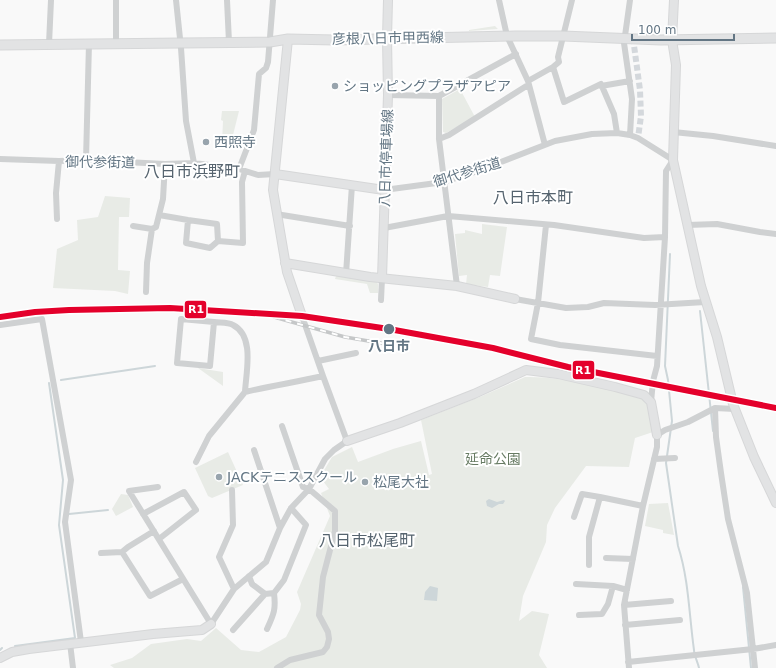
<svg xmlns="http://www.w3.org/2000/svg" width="776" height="668" font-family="'DejaVu Sans','Noto Sans JP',sans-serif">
<rect width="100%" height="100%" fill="#f9f9f9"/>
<path fill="#e8ebe6" d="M495,26l3,3 -29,2v-1z
M460,89l15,28 -29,16 -3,-1 -1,-33z
M222,111h17l-8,32h-9l1,-22 -2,-1z
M105,196l25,2 -1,19h-10l-1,53 12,1 -2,23 -13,-3 -62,-3 4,-39 21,-9 -1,-20 21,-3z
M482,224l25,3 -7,49 -10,-1 -2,12 -22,-3 1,-9 -8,1 -4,-42 10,-1v-3l17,4z
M336,276l40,5 2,3v9h-8l-3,-9 -32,-5z
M198,368l25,4v14z
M525,377c40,-1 79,11 117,20l5,6 6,29 -18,6 -6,29 -43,-1 -31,42 -8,17 -1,17 -23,54 -4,25 13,-10 17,3 -10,41 8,13h-433l-4,-3 22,-7 19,-14 36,-5 14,2 15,-13 25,22 18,2 27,-15 14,-27 1,-6 -4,-12 33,-76 -9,-23 8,-4 -9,-12 12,-20 20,-10 6,15 35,-13 28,-8 8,34 3,-1 -11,-54 61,-24z
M228,452l15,33 -31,13 -4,-2 -13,-28z
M121,494l7,1 5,12 -17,9 -4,-7z
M668,503l6,32 -11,-2v-3l-18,-4 4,-22z"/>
<path fill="#cdd6d9" d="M489,499l8,3 7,-2 1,1 -2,3h-4l-7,4 -5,-2 -1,-5z
M430,586l8,2 -1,13 -13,-1 1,-8z"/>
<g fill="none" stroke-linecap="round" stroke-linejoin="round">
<path stroke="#cdd6d9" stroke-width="2" d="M670,254l-5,112 3,14 4,41 -6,42 12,83c11,34 11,69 16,104 0,6 4,12 5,18
M700,311l13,120
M61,380l94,-14
M69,514l39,-4
M743,587l8,81
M15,646l60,-8 -16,-113 4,-45 -14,-97
M0,650l2,-2"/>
<path stroke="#d4d8dc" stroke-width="6" stroke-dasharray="6 3" stroke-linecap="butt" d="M633,38l7,52 1,26 -3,22"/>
<g stroke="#d6d7d8" stroke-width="10">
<path id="secondary" d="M674,0l-2,40 4,25 -3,95 28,126 16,51 16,67 21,53 22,46
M288,39l-15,151 14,82 15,44
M275,174l109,16
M285,263l85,14 87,9 58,13
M382,278l6,-183 -1,-57 1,-38
M347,441l53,-18 74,-29 52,-24 32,4 57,13 29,8 7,7 6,33
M0,658l12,-6 17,-3 124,-15 49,-4 9,-6"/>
</g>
<g stroke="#d6d7d8" stroke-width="11">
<path id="primary" d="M0,45l181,-2 89,-1 18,-3 47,1 180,-4h48l98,4 115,-2"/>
</g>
<path stroke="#cfd1d2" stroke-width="6" d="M116,0v44
M176,0l5,48 5,73 8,42
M227,0l2,42
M499,0l8,36 21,45 17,64
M49,44l2,-44
M553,67l11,35 37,-18 13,30 3,19
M528,81l25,-14 6,-5 -1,-5 14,-57
M601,86l29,-5
M388,95l51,1 77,-42
M439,96v43l18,147
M673,132l40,4 63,10
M630,135l2,-36 -8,-56 6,-43
M439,139l10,-4 79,-50
M0,159l59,2 27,-1 79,4 29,-1 45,6 19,6 17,-1
M86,160l3,-117
M239,169l15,-39 5,-56 7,-6 2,-6 5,-62
M384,190l60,-8 31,-10 80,-31 37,-7 25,-1 13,2 8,3 35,22 -7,11 -1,66 -8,129 -4,15 -2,21
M276,214l74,12
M159,215l29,5 29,4 1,17
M57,219l-1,-26 3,-32
M188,220l-2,23 24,5 8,-7 25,2 -1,-61 3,-11
M546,225l-8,78 -7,36 29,6 97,11
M687,225l30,-1 43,8 16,2
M133,226l19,3
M384,228l64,-12 106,9 90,13 21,-1
M346,274l6,-89
M146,292l1,-29 5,-34 4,-2 7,-28 2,-35
M515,299l51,9 22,-1 16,-4 51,2 50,-3
M381,300l1,-22
M181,319l33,3 -4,44 -33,-3z
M214,322c5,1 14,0 19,3 22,11 13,47 12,67 25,-6 52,-10 78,-16
M0,325l42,-6 29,161 -6,42 16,120
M318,361l38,-8
M715,408l1,29 5,36 7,46 19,74 8,75
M254,450l26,78
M654,459l21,-1
M196,462l13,-26 36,-44
M158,487l-29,4 82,133 23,-35 32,-27 14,-34 11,-20 18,-19 16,-30 9,-9 13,-9 -24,-65 -21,-60
M232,490l1,35 -14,32 15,32
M143,514l41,-22 12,18 -37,29
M574,517l8,-23 18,3
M154,531l-26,16 -6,5 28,44 33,-17
M101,553l21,-1
M606,558l27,1
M589,565v-28l11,-40 43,9
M249,576l3,8 13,10 9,-1 10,-13 22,-55 -15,-17
M576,584l37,2 14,4
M624,605l47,-4
M579,615l23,-1 6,-10 5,-18
M625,625l55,-5
M267,629c7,-15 9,-20 7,-36
M233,630l32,-36
M70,643l3,25
M628,662l125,-13 23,-4
M277,668l13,-8 33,-8 4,-5 2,-8 -1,-7 -9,-17 4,-38 12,-46v-20l-26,-22 -6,-2 -21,-61
M629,668l-5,-63 19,-99 14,-59v-12l8,-5 23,-8 27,-14 20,1"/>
<use href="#secondary" stroke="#e2e3e4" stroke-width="8"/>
<use href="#primary" stroke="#e2e3e4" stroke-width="9"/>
<g stroke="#c5c7c8" stroke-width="3.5">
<path id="rail" d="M274,317l71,20 41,7"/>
</g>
<use href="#rail" stroke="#fff" stroke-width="2" stroke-dasharray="6" stroke-linecap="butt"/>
<g stroke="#fff" stroke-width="9">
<path id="rail-1" d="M0,317l35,-5 34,-2 101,-2 132,8 87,13 104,19 75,19 208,41"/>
</g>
<use href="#rail-1" stroke="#e4002b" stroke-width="6"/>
</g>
<g fill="#98a4ad" stroke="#fff" stroke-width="1.5">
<circle cx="335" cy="86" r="4"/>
<circle cx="206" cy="142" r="4"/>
<circle cx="219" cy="477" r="4"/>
<circle cx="365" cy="482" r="4"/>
</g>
<circle fill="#637684" stroke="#fff" stroke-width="1.5" cx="389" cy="329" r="6"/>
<g text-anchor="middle" stroke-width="4" stroke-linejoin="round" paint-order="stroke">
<g font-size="14" fill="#637684" stroke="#fff">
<text transform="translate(388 38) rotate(-1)" y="5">彦根八日市甲西線</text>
<text transform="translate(386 158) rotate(-88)" y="5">八日市停車場線</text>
<text transform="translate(100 162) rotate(1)" y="5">御代参街道</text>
<text transform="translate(467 172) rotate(-17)" y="5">御代参街道</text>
</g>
<g font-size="14" fill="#637684" stroke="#fff" text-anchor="start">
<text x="343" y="91">ショッピングプラザアピア</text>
<text x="214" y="147">西照寺</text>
<text x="227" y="482">JACKテニススクール</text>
<text x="373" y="487">松尾大社</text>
</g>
<g font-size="14" font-weight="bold" fill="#637684" stroke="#fff">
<text x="389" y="351">八日市</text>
</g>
<g font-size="14" fill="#677b63" stroke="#fff">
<text x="493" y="464">延命公園</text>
</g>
<g font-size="16" fill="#56646f" stroke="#fff">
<text x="192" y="177">八日市浜野町</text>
<text x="533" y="203">八日市本町</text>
<text x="367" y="546">八日市松尾町</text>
</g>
</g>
<g stroke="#fff" stroke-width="1.5">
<rect x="184" y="300" width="23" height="19" rx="4" fill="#e4002b"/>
<rect x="572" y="360" width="23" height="20" rx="4" fill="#e4002b"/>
</g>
<g font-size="11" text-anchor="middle" font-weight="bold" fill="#fff">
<text x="196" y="313">R1</text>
<text x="583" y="374">R1</text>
</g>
<path d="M632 34v6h102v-6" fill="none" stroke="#637684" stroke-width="2"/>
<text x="638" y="34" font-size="12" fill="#637684" stroke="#ffffff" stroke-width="3" paint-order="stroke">100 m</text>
</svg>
